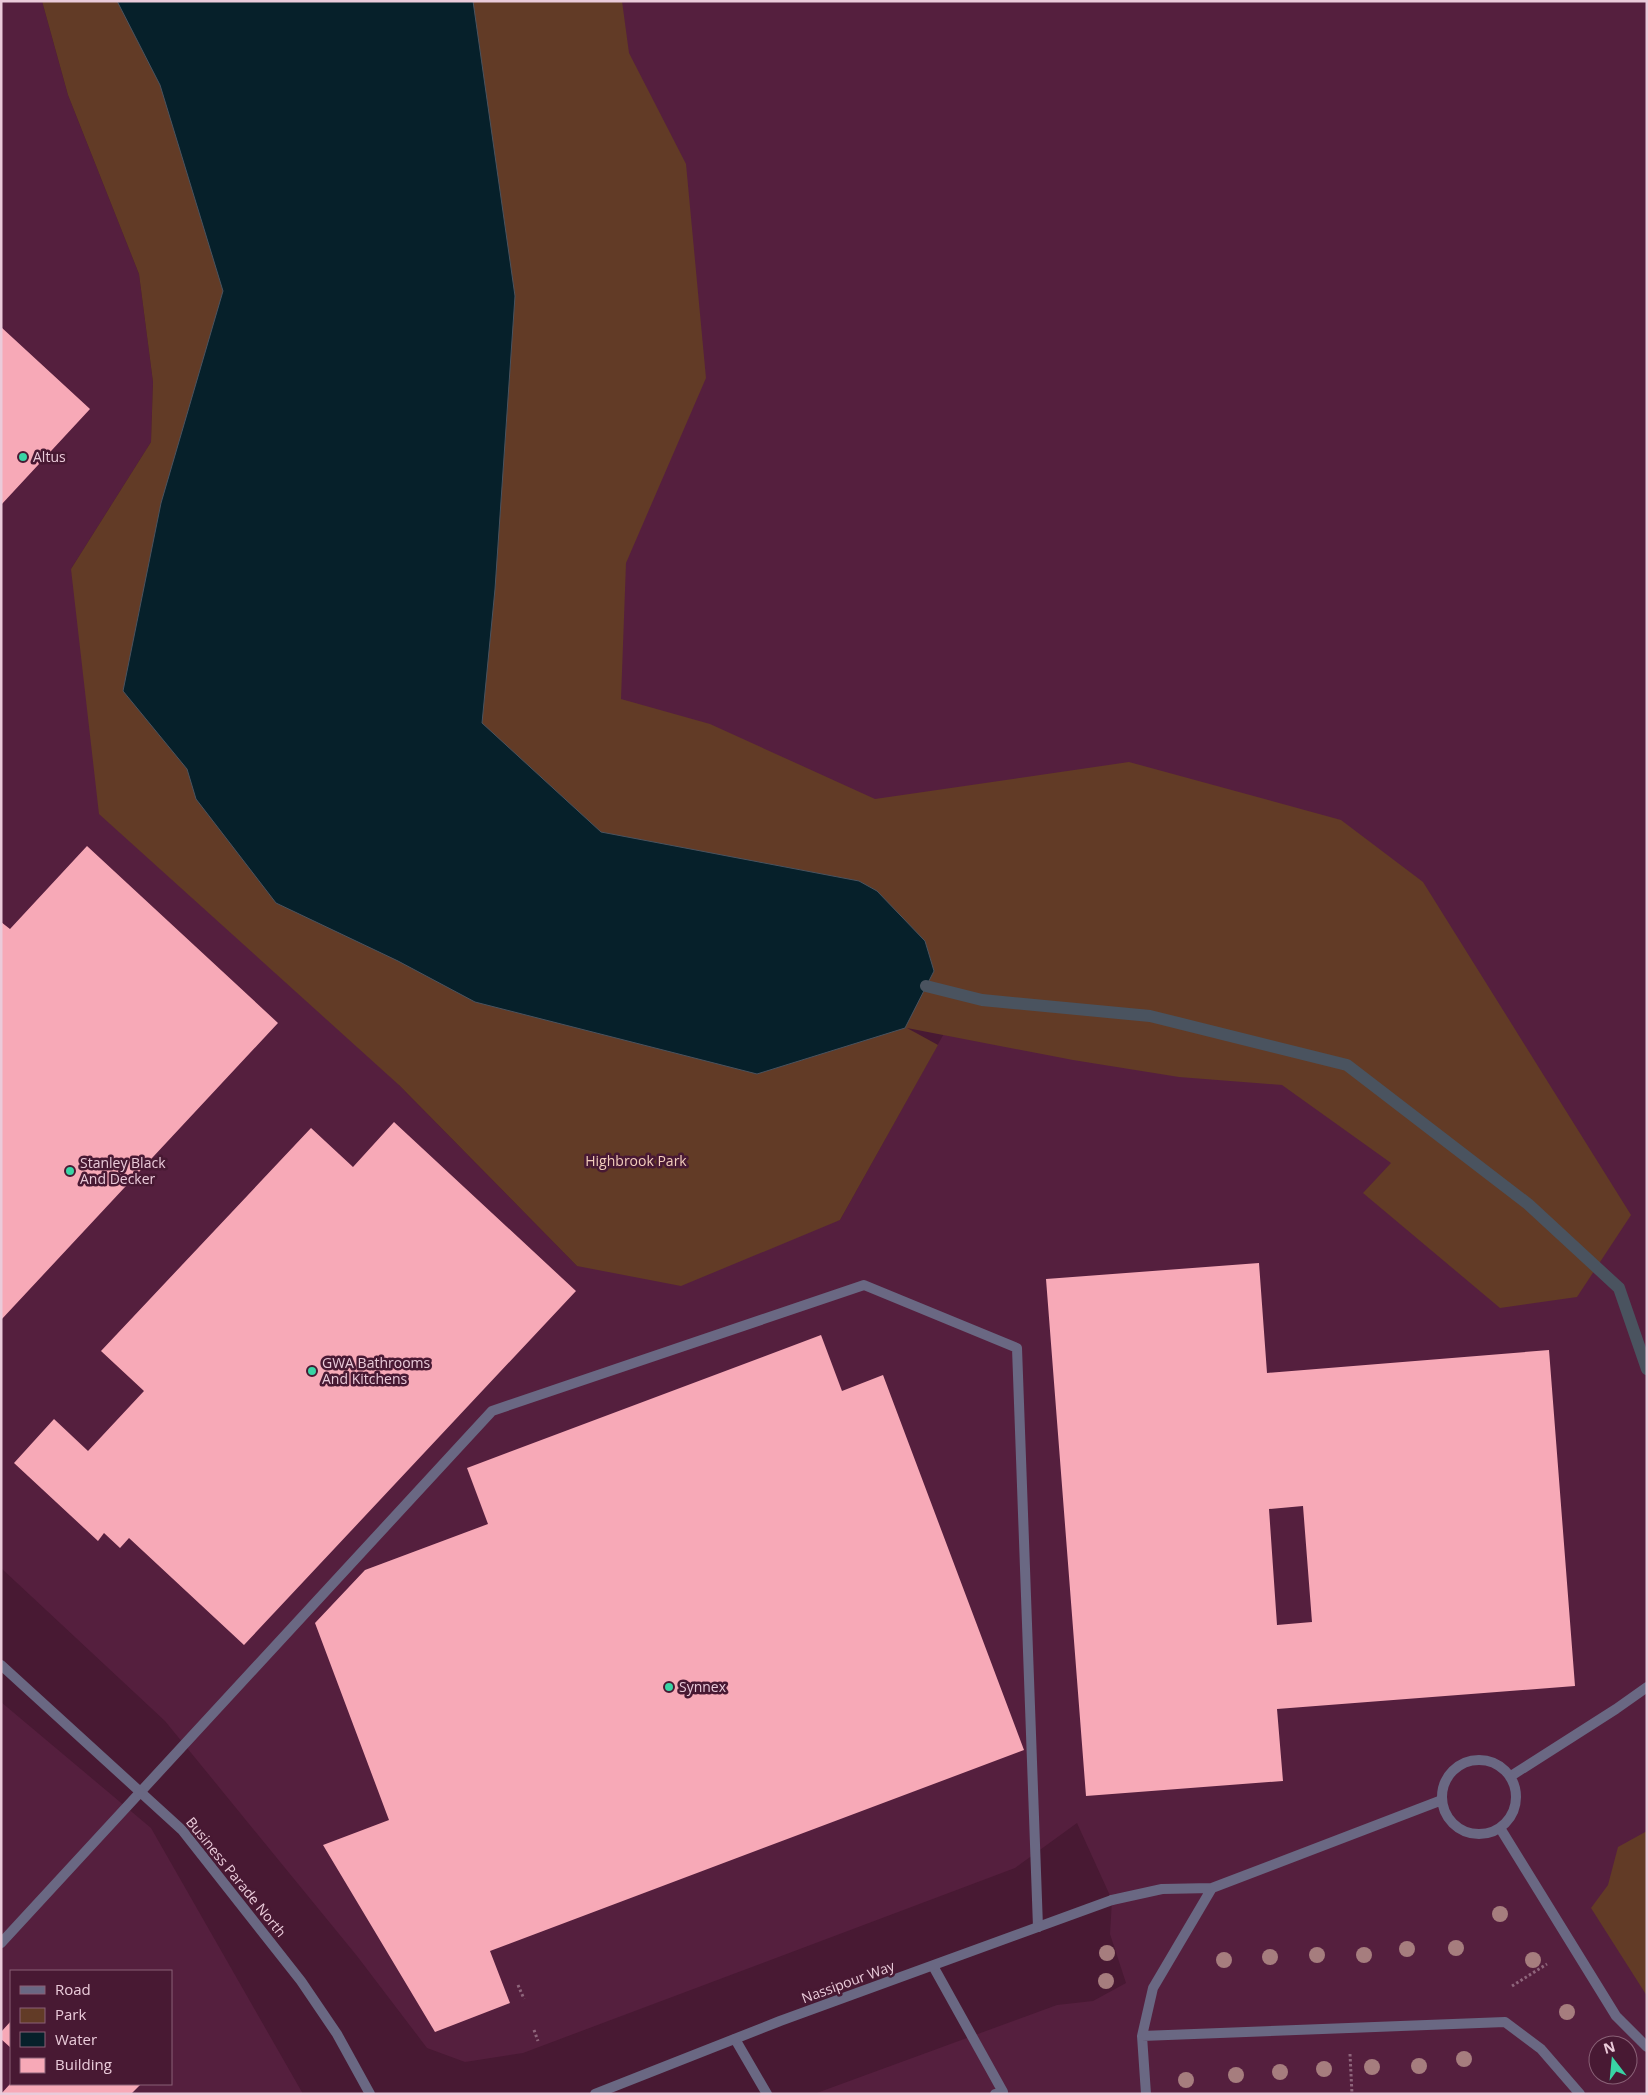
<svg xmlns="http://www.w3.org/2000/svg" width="1648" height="2095" font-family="'Open Sans',sans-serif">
<rect width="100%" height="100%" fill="#481933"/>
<path fill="#551f3e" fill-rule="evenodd" d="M1,1h41l26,94 71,179 14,108 -2,60 -80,127 328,516 178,181 263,-46 150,-269 -389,-119 -128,-831h1174v2093h-833l243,-89 36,-4 33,-18 -16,-49 2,-34 -35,-77 -62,45 -492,185 -58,9 -38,-14 -70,-92 -192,-235 -164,-153zM1598,2045h30v30h-30z
M1,1702l150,126 152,266h-302zM11,1971h160v113h-160z"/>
<path fill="#623b26" d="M42,1h580l7,52 57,111 20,214 -80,185 -5,136 89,25 165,75 254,-37 212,58 82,62 208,333 -54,82 -77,11 -137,-115 28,-30 -109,-78 -103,-8 -106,-17 -166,-32 31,17 -98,175 -159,66 -104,-20 -178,-181 -300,-271 -28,-245 80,-127 2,-60 -14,-108 -71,-179z
M1647,1831v165l-56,-88 17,-23 10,-38z"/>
<path fill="#06202a" stroke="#4a535f" d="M117,1h356l42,295 -20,293 -13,134 119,109 258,49 18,10 48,50 9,30 -29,57 -148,46 -282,-72 -77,-41 -122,-58 -80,-104 -9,-30 -64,-78 38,-188 62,-212 -63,-206z"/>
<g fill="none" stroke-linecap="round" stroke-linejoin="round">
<path stroke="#4a535f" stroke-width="12" d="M926,986l56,14 168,16 197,49 181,139 91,84 28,81"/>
</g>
<path fill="#f7a9b7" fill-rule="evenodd" d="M1,327l89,82 -89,96z
M87,846l191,177 -277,297v-398l9,7z
M394,1122l182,169 -332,354 -115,-107 -9,10 -16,-15 -6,8 -84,-78 40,-44 34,32 56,-60 -43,-40 210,-223 42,39z
M1259,1263l8,110 282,-23 26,336 -298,23 6,72 -197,15 -40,-517zM1303,1506l9,116 -35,3 -8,-116z
M821,1335l21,56 41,-16 141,375 -534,201 20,52 -75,29 -112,-187 66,-25 -74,-197 50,-53 123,-46 -21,-56z
M11,2021v27l-10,-9v-7z
M10,2084h131l-10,10h-130z"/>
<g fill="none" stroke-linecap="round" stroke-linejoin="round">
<path stroke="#8e657b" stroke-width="3" stroke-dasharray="2.5 2.5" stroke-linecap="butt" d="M518,1985l6,14
M1512,1986l35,-22
M534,2030l4,11
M1350,2054l2,40"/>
<path stroke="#6a6883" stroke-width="10" d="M1442 1797a37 37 0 1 1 74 0a37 37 0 1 1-74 0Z
M1511,1776l105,-67 31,-22
M1500,1828l116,188 31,31
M1112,1900l50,-11 50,-1 230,-88
M1,1943l491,-532 372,-126 153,63 21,579
M933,1966l70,126 -8,2
M1142,2036l363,-14 36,27 39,45
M735,2039l32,55
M1146,2094l-4,-58 11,-48 59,-100"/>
<path stroke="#6a6883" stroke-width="10" d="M1,1665l181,165 119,151 36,53 33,60
M595,2094l185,-73 332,-121"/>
</g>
<g fill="#a67d7e">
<circle cx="1500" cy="1914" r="8"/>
<circle cx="1456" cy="1948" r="8"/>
<circle cx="1407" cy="1949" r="8"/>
<circle cx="1107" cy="1953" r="8"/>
<circle cx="1317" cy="1955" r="8"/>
<circle cx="1364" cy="1955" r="8"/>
<circle cx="1270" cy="1957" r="8"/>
<circle cx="1224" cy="1960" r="8"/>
<circle cx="1533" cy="1960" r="8"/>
<circle cx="1106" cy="1981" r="8"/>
<circle cx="1567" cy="2012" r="8"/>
<circle cx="1464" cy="2059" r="8"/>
<circle cx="1419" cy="2066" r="8"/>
<circle cx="1372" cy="2067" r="8"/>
<circle cx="1324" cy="2069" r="8"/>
<circle cx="1280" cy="2072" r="8"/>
<circle cx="1236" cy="2075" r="8"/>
<circle cx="1186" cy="2080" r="8"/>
</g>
<g fill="#39d4a5" stroke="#481933" stroke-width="2">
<circle cx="23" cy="457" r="5"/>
<circle cx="70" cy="1171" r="5"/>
<circle cx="312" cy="1371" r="5"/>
<circle cx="669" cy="1687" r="5"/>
</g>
<g text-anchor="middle" stroke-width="5" stroke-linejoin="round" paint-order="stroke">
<g font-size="14" fill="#eacbda" stroke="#481933" text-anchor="start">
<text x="33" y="462">Altus</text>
<text x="80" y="1168">Stanley Black<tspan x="80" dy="16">And Decker</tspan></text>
<text x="322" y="1368">GWA Bathrooms<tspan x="322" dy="16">And Kitchens</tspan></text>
<text x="679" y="1692">Synnex</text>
</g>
<g font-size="14" fill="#f3cebc" stroke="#481933">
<text x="636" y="1166">Highbrook Park</text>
</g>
<g font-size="14" fill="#eacbda" stroke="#481933">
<text transform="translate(236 1877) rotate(51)" y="5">Business Parade North</text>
<text transform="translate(848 1982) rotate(-20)" y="5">Nassipour Way</text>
</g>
</g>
<rect width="1648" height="2095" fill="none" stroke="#eacbda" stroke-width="5"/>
<rect x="10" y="1970" width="162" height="115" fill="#481933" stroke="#896076"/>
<rect x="20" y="1986" width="25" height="8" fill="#6a6883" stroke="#896076"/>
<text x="55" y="1995" font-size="15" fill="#eacbda">Road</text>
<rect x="20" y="2008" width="25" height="15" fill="#623b26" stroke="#896076"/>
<text x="55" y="2020" font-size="15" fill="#eacbda">Park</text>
<rect x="20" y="2032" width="25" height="15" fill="#06202a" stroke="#896076"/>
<text x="55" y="2045" font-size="15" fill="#eacbda">Water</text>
<rect x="20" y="2058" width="25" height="15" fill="#f7a9b7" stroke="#896076"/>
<text x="55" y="2070" font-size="15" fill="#eacbda">Building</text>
<g transform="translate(1613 2060) rotate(344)"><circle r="24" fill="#481933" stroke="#896076"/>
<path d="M0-4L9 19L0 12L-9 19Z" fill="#39d4a5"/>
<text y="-8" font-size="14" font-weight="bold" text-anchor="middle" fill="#eacbda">N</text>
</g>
</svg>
